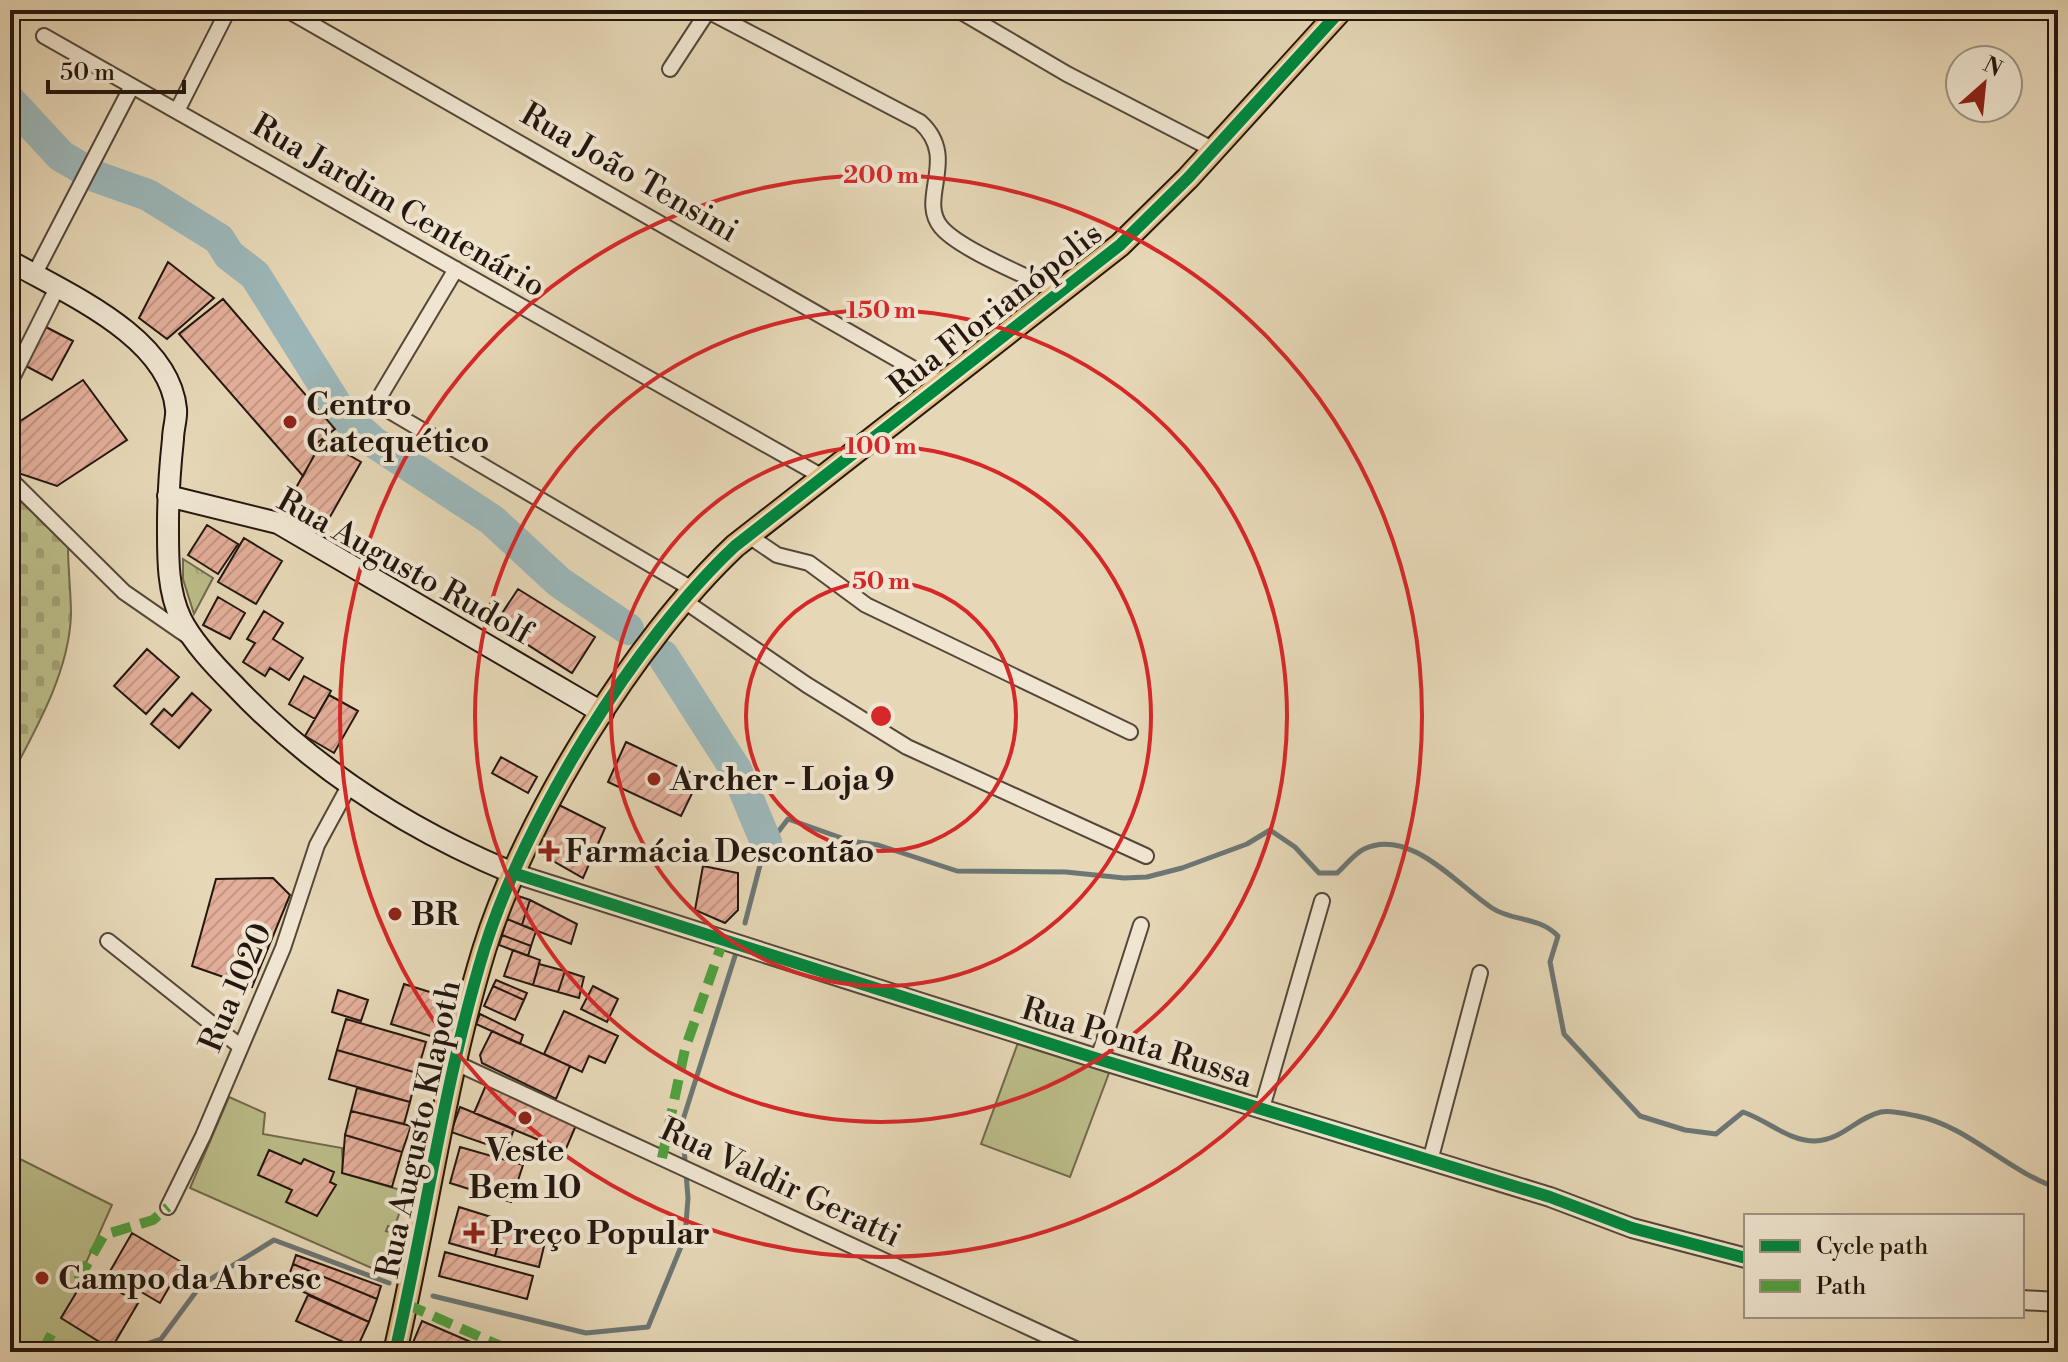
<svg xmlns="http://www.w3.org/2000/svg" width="2068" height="1362" font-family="'Libre Bodoni',serif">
<defs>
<pattern id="cemetery-stones" width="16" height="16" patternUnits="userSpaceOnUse" patternTransform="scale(2)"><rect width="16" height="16" fill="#bbbd89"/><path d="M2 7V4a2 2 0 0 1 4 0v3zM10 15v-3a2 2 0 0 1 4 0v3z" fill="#a1a275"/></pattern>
<pattern id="park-tufts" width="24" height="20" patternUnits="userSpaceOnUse" patternTransform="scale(2)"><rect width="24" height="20" fill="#bbbd89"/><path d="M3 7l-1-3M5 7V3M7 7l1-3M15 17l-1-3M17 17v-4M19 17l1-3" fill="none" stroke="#a1a275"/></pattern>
<pattern id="building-hatch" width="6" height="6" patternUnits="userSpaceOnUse" patternTransform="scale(2)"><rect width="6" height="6" fill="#e4af9a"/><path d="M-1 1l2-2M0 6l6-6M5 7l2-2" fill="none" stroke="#c39684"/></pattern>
</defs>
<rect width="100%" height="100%" fill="#e6d7b6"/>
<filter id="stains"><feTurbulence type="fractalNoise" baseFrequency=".0025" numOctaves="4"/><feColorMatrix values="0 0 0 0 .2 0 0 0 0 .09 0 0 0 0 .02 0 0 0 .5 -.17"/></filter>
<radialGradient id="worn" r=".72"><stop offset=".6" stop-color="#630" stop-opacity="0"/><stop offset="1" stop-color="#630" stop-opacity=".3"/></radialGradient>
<path fill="#bbbd89" stroke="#706a4c" stroke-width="2" d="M1019,1040l90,33 -39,104 -89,-33z
M229,1097l36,16 -2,21 79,14 1,25 64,19 -13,36 -6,-2 -2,5 7,2 -10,40 -193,-85z
M10,1154l102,51 -36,80 12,-12 50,30 -30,49h-98z"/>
<path fill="url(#cemetery-stones)" stroke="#706a4c" stroke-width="2" d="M10,491l58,55c0,23 3,47 3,69 -2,57 -35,114 -61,163z"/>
<path fill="url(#park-tufts)" stroke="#706a4c" stroke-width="2" d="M183,559l30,19 -19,36 -11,-35z"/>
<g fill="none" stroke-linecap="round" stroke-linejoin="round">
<path stroke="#6c7775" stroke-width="5" d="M745,923l21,-81 9,-6 13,-17 62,22 28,4 79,26 109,1 58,6 23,-1 35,-9 65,-24 23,-14 25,17 24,26h18c8,-7 18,-20 27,-24 46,-22 93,36 128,59 21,14 47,8 66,28l-8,26 14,72 76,82 45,14 31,4 27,-22c26,9 45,29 72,29 28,-1 40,-23 66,-29 10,-2 26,2 36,4 51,10 91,56 141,72
M433,1296l153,37 62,-6 37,-90 3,-39 -6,-75 53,-167
M122,1352l39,-13 40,-54 73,-45 115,43"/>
<path stroke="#9cb7b9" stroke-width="32" d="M10,101l51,55 36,21 51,18 71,44 10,16 26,20 87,139 30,27 120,79 67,62 69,47
M663,656l73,114 30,72"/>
</g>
<path fill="url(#building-hatch)" stroke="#24170f" stroke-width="2" d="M168,262l46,36 -47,41 -28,-21z
M223,299l112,130 -22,17 4,4 -14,26 -124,-142z
M44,326l29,15 -21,39 -28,-15z
M83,380l44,60 -70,46 -39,-13 -8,-15v-19l9,-17z
M323,440l38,22 -39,69 -38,-22z
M207,525l31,19 -20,30 -30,-19z
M244,538l38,23 -26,43 -38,-22z
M518,589l77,48 -23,36 -77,-49z
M218,597l27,16 -15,26 -27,-14z
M264,611l19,12 -10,16 30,19 -14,22 -19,-12 -5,8 -22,-14 12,-19 -8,-4z
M147,649l32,28 -33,37 -32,-28z
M304,676l27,15 -16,28 -26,-15z
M192,693l19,17 -32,38 -28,-24 13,-15 8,7z
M329,695l29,16 -24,42 -29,-17z
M626,742l74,35 -19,39 -73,-34z
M501,757l36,20 -9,16 -36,-20z
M559,805l46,23 -22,50 -42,-24 -4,-15z
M703,866l35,7v37l-13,13 -30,-13z
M273,878l17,17 -38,92 -60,-21 24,-87z
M515,895l15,5 -8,25 -15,-6z
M530,900l47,24 -6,20 -49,-19z
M507,919l29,12 -5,15 -29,-11z
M502,935l29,11 -3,10 -29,-11z
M513,950l27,10 -7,25 -29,-9z
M539,964l26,7 -7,21 -25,-7z
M565,971l19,6 -5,21 -21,-6z
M496,980l31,13 -3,7 -31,-14z
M404,984l42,13 -12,40 -43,-13z
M493,986l31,14 -9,20 -31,-14z
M593,986l25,13 -11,23 -26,-13z
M338,990l30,10 -7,21 -29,-9z
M564,1011l54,25 -13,27 -16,-7 -7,16 -38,-18z
M480,1014l43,21 -3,9 -44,-20z
M346,1019l80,23 -9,31 -80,-23z
M492,1031l78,35 -14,33 -74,-36 -2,-8z
M337,1050l80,23 -7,29 -81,-23z
M486,1085l91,38 -12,28 -91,-38z
M357,1088l53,14 -6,22 -53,-13z
M460,1107l54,22 -8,22 -55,-19z
M351,1111l60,15 -9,26 -57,-17z
M345,1135l57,17 -10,35 -50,-14z
M460,1147l63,18 -12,37 -61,-19z
M269,1150l32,14 3,-5 30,13 -4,10 6,3 -19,31 -31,-14 6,-12 -34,-15z
M459,1207l45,14 -9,35 -46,-13z
M502,1231l43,11 -6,25 -44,-11z
M132,1233l51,30 -23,40 -51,-30z
M445,1252l88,24 -6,23 -88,-23z
M296,1255l85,31 -4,13 -84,-35z
M293,1264l84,35 -8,23 -83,-38z
M88,1273l50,30 -27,46 -50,-31z
M308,1295l61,27 -12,26 -61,-27z
M422,1321l72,31h-85z"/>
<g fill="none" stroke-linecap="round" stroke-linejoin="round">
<g stroke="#544739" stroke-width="18">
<path id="minor" d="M287,10l655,375
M958,10l109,64 147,76
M44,36l88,50
M670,69l38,-58 212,111c40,36 -3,76 21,105 19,23 91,51 120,66
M177,111l51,-101
M456,269l-80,134 316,186
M34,275l98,-189 691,391
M10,382l47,-94
M10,479l114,113 65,45
M749,536l28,19 32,8 57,42 264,127
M683,600l124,85 100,62 239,109
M108,941l133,106
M1098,1059l43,-134
M456,1063l626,289
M1262,1108l60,-207
M1430,1161l50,-188
M168,1207l35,-71 80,-188 34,-103 32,-59"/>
</g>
<g stroke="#544739" stroke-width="22">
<path id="tertiary" d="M513,873l585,186 452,138 82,31 114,30
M2022,1300l36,2"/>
</g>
<g stroke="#24170f" stroke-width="24">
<path id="secondary" d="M10,261c55,32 159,75 166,148 1,9 -3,20 -3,30 -3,28 -5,56 -5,85 0,31 -1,66 13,95 12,24 34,47 53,66 79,84 173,144 279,188
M168,496l110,27 325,190"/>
</g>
<g stroke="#24170f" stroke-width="26">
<path id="primary" d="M395,1352c31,-133 49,-271 89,-402 41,-132 151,-310 251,-404l385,-301 68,-67 153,-168"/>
</g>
<use href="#minor" stroke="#efe5d0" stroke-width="14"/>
<use href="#tertiary" stroke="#efe5d0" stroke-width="18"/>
<use href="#secondary" stroke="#efe5d0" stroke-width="20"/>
<use href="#primary" stroke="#e3bc7b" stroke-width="22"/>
<path stroke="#50a13f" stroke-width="10" stroke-dasharray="20 10" stroke-linecap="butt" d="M662,1158l23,-109 39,-111
M78,1280l26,-45 49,-15 15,-13
M406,1304l108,48
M42,1352l12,-23"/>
<g stroke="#efe5d0" stroke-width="17">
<path id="cycleway" d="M513,873l585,186 452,138 82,31 114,30
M395,1352c31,-133 49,-271 89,-402 41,-132 151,-310 251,-404l385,-301 68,-67 153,-168"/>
</g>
<use href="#cycleway" stroke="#00873e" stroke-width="12"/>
</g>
<g fill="none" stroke="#d62828" stroke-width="4">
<circle cx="881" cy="716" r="135"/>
<circle cx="881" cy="716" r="270"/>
<circle cx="881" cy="716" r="406"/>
<circle cx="881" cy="716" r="541"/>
</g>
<g fill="#8f2418" stroke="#efe5d0" stroke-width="3">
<circle cx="290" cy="422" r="8"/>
<circle cx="654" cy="779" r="8"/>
<path d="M545 839h8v8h8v8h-8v8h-8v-8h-8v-8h8z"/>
<circle cx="395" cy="914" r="8"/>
<circle cx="525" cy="1118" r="8"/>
<path d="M470 1221h8v8h8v8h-8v8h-8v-8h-8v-8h8z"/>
<circle cx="42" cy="1278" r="8"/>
</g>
<g text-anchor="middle" stroke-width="8" stroke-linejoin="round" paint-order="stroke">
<g font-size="32" fill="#24170f" stroke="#efe5d0">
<text transform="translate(630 172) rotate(30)" y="11">Rua João Tensini</text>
<text transform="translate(399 205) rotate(30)" y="11">Rua Jardim Centenário</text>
<text transform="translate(995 309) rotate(-38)" y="11">Rua Florianópolis</text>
<text transform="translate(405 566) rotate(29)" y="11">Rua Augusto Rudolf</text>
<text transform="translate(235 987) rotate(-67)" y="11">Rua 1020</text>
<text transform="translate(1137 1042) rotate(17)" y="11">Rua Ponta Russa</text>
<text transform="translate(418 1129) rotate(-78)" y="11">Rua Augusto Klapoth</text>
<text transform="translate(781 1182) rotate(25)" y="11">Rua Valdir Geratti</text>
</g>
<g font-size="32" font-weight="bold" fill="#24170f" stroke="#efe5d0" text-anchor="start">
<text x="306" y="415">Centro<tspan x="306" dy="37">Catequético</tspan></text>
<text x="670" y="790">Archer - Loja 9</text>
<text x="565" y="862">Farmácia Descontão</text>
<text x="411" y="925">BR</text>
<text x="525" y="1161" text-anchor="middle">Veste<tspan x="525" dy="37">Bem 10</tspan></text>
<text x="490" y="1244">Preço Popular</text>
<text x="58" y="1289">Campo da Abresc</text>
</g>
</g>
<circle cx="881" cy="716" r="12" fill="#d62828" stroke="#efe5d0" stroke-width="4"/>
<g font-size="24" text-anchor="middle" font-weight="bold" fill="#d62828" stroke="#efe5d0" stroke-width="8" stroke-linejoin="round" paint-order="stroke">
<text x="881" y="183">200 m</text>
<text x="881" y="318">150 m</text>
<text x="881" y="454">100 m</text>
<text x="881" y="589">50 m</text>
</g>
<rect width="2068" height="1362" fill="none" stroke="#e6d7b6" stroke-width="40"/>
<rect x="12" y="12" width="2044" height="1338" fill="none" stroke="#24170f" stroke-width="4"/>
<rect x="20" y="20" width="2028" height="1322" fill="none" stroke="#24170f" stroke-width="2"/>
<rect x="1744" y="1214" width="280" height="104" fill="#efe5d0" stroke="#9e9383" stroke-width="2"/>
<rect x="1760" y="1240" width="40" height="12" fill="#00873e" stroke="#9e9383" stroke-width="2"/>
<text x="1816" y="1254" font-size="24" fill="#24170f">Cycle path</text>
<rect x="1760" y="1280" width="40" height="12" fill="#50a13f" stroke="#9e9383" stroke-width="2"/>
<text x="1816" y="1294" font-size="24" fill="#24170f">Path</text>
<g transform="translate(1984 84) rotate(27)"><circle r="38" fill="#efe5d0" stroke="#9e9383" stroke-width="2"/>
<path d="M0-6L14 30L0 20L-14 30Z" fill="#8f2418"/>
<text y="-12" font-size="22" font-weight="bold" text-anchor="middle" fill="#24170f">N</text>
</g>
<path d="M48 80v12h136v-12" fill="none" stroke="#24170f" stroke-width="4"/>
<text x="60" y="80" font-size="24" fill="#24170f" stroke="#efe5d0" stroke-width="6" paint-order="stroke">50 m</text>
<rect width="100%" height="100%" filter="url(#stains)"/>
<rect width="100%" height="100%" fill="url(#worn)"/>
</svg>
